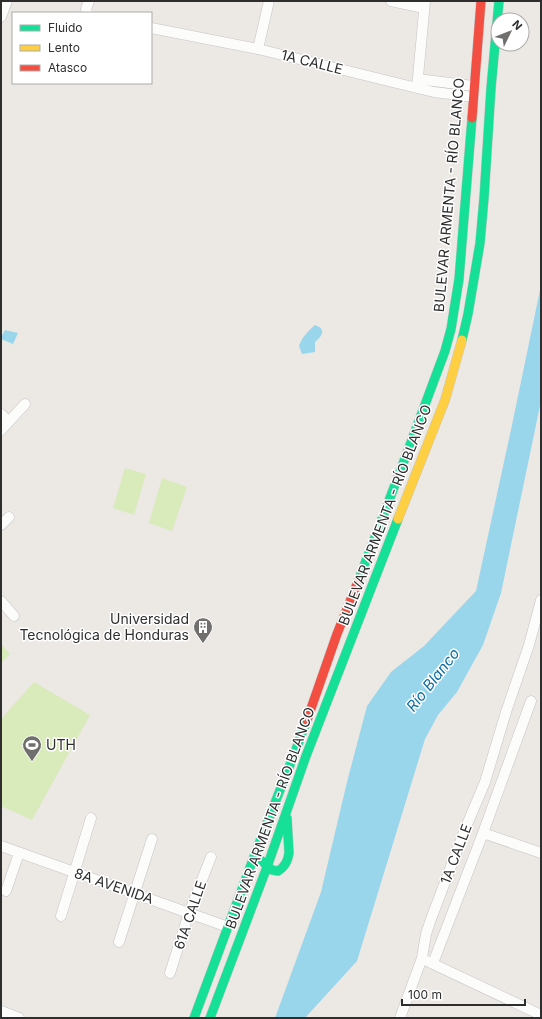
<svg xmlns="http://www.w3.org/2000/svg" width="542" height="1019" font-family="Inter,sans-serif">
<rect width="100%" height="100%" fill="#ece8e4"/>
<path fill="#d9eabb" d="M125,468l21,6 -12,41 -21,-7z
M162,478l25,9 -15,44 -23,-8z
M1,644l9,10 -9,9z
M34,682l56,33 -58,105 -31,-14v-87z"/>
<path fill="#99d6ec" d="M541,285v116l-40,192 -18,52 -26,47 -19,23 -13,24 -68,222 -52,57h-30l46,-126 26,-110 20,-76 24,-34 33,-26 52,-55 36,-166z
M315,325c12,4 7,11 0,17v10l-13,2 -3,-8c3,-9 9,-15 16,-21z
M5,330l13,3 -5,11 -12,-5v-2z"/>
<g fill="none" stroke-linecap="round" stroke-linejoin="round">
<g stroke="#c5c4c5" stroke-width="11">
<path id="street" d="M391,1l33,7
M87,13l-1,-4 3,-8
M1,17l6,-16
M151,28l107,21 159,39 17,4 39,5
M258,49l11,-48
M418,79l55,7
M417,88l8,-87
M1,414l8,8
M1,430l24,-26
M1,525l8,-8
M1,601l13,15
M483,833l58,20
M1,846l227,81
M6,891l13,-38
M61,916l30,-98
M119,942l33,-103
M427,961l114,54
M433,963l50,-130 48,-132
M170,973l19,-60 22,-56
M1,1011l18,7
M400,1018l22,-60 4,-24 5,-15 35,-92 19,-45 21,-70 23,-67 12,-45"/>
</g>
<g stroke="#c5c4c5" stroke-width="10">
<path id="fast" d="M462,340l6,-26 12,-71 4,-45 7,-110 8,-87
M359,579l42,-110 44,-118 6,-22 8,-50 13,-161
M262,861l10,9 6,1c7,-4 10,-10 11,-18l-2,-35
M194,1018l64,-172 37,-94 12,-32
M210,1018l57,-151 39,-111 92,-237"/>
</g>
<g stroke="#c5c4c5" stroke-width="10">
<path id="slow" d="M398,519l47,-119 17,-60"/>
</g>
<g stroke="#c5c4c5" stroke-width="10">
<path id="jam" d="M472,118l9,-117
M307,720l30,-86 22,-55"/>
</g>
<use href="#street" stroke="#fcfcfb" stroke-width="10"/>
<use href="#fast" stroke="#16e098" stroke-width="9"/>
<use href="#slow" stroke="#ffcf43" stroke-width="9"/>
<use href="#jam" stroke="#f24e42" stroke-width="9"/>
</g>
<defs>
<g id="building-pin" transform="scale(1)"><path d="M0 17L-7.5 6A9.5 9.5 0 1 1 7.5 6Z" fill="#706f6e" stroke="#fff"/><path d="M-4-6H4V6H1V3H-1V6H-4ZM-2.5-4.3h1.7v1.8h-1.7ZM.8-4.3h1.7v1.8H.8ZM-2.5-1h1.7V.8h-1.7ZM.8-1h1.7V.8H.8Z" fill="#fff"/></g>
<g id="stadium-pin" transform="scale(1)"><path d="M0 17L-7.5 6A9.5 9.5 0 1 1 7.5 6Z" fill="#706f6e" stroke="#fff"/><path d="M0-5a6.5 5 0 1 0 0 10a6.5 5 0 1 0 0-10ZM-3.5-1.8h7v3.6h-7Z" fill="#fff"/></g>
</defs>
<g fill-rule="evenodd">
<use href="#building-pin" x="203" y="627"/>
<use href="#stadium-pin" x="32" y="745"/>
</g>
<g text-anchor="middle" stroke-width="3" stroke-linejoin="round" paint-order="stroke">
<g font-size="14" fill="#2e2e2e" stroke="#fff">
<text transform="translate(312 62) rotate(14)" y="5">1A CALLE</text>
<text transform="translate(449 195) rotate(-85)" y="5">BULEVAR ARMENTA - RÍO BLANCO</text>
<text transform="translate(385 515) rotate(-69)" y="5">BULEVAR ARMENTA - RÍO BLANCO</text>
<text transform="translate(270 818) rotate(-70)" y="5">BULEVAR ARMENTA - RÍO BLANCO</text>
<text transform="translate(456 854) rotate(-69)" y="5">1A CALLE</text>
<text transform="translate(114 886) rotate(19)" y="5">8A AVENIDA</text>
<text transform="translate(190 915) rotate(-71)" y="5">61A CALLE</text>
</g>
<g font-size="14" fill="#2e2e2e" stroke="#fff" text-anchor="end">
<text x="189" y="624">Universidad<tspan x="189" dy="16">Tecnológica de Honduras</tspan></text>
<text x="46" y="750" text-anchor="start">UTH</text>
</g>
<g font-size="15" font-style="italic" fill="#0d6fa3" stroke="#fff">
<text transform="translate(433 680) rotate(-52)" y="5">Río Blanco</text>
</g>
</g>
<rect width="542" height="1019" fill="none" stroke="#2e2e2e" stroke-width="4"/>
<rect x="12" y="12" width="140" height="72" fill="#ffffff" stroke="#ababab"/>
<rect x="20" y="25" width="20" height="6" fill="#16e098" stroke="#ababab"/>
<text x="48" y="32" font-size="12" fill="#2e2e2e">Fluido</text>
<rect x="20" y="45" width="20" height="6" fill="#ffcf43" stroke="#ababab"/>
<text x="48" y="52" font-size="12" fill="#2e2e2e">Lento</text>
<rect x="20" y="65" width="20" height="6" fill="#f24e42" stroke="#ababab"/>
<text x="48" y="72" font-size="12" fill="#2e2e2e">Atasco</text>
<g transform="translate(510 32) rotate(47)"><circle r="19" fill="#ffffff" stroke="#ababab"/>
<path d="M0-3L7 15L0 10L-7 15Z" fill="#706f6e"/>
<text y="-6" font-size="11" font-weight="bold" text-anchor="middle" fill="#2e2e2e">N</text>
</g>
<path d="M402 999v6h123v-6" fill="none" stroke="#2e2e2e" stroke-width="2"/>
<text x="408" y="999" font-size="12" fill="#2e2e2e" stroke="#ffffff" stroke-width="3" paint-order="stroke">100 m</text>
</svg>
